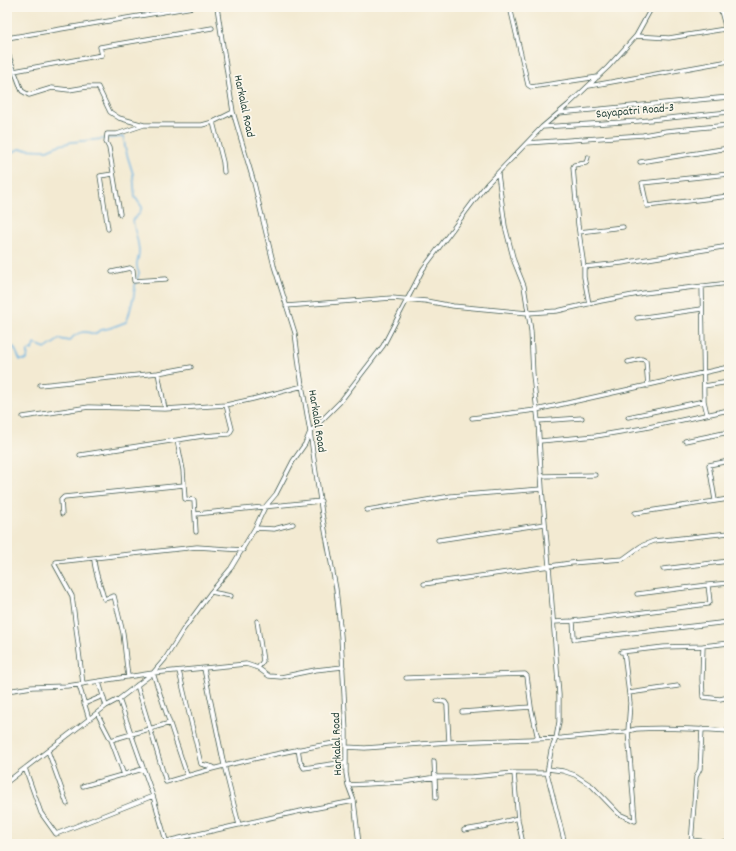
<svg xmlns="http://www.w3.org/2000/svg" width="736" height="851" font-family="Dekko,sans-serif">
<rect width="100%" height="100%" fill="#fbf7ec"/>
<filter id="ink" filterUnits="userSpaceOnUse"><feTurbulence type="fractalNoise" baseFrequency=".025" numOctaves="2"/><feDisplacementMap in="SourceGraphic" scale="8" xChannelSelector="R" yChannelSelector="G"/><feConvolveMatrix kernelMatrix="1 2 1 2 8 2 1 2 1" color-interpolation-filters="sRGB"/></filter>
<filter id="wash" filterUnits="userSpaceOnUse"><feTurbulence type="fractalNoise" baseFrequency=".012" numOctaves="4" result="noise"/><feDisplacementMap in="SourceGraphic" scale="16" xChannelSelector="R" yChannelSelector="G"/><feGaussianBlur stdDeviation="0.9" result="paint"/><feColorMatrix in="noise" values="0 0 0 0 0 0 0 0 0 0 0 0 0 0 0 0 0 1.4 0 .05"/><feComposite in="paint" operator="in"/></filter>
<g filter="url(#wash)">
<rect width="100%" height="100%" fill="#f3ead2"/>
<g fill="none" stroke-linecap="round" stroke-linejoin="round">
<path stroke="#6bb3e2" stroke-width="1.5" d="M7,156l6,-4 6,-3 28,1 9,-4 16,-4 50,-5 2,1 1,10 8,26 2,23 7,10 -3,7 -6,6c1,10 6,22 6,32 0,10 -5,10 0,21l-4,13 -1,9 -6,23 -2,4 -16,6 -9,2 -7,4c-11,-4 -17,-2 -25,7l-9,-2 -15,10 -4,-3 -7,-2 -2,6 -1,-1 -3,2 -1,9h-7l-6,-13h-7
M7,393c4,9 5,20 0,29"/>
</g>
</g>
<g filter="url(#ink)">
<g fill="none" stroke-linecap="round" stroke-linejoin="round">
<g stroke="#3f574c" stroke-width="5">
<path id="minor" d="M217,7l16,105 21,71 20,83 21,67 5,40 10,59 12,82 14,75 5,47 5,96v41l2,12 6,16 5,43
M510,7l18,78 3,2 67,-10
M720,7l9,34
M636,36l33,2 56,-9
M7,38l186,-31
M7,51l15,40 7,4 23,-7 17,2 18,-3h11l12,25 9,6 25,7h58l11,-3 20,-10
M14,71l88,-16 -2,-8 112,-19
M589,86l140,-25
M559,113l170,-16
M213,122l10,40 1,10
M542,127l97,-6 90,-9
M527,143l116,-8 23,-4 63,-6
M640,162l89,-14
M498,174l7,52 9,35 10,25 7,45 2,44 5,46 4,68 7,77 10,129v27l-3,16 -5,13 -4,22 18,71
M729,174l-87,9 5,23 82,-10
M120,214l-11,-66 -3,-6 1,-8h10l27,-9
M108,229l-8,-53 13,-2
M579,232l44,-5
M584,267l-6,-42 -5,-58 1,-2 12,-2 2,-6
M112,272l18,-4 3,2 1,11 32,-2
M702,286l2,115
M589,304l-5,-27v-10l38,-4 107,-17
M286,306l106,-8 34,3 27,5 75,7 29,-2 44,-10 43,-8 85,-10
M637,318l65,-9
M628,362l14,-3 4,2 2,25
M728,372h1
M158,373l7,36
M40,385l118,-12 33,-6
M704,386l25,-4
M23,417l66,-10 76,2 61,-4 27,-6 50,-13
M628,417l76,-16 3,13
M472,418l64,-8 193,-43
M538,421l44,-3
M177,440l6,30 2,29 9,1 2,32
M540,441l56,-5 48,-8 85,-18
M685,441l44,-9
M80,455l123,-19 26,-2 3,-5 -6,-24
M541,476l54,-1
M715,500l-6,-35 20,-4
M367,510l84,-14 91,-7
M635,513l94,-14
M62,514l-1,-14 3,-3 120,-12
M196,514l125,-13
M255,528l19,1 19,-5
M438,540l107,-16
M94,560c1,14 7,26 10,39l10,-3 9,37 5,44
M56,562l141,-15 46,3
M55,565l17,31 11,88
M663,569l66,-8
M424,584l147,-21 52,-4 18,-13 13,-5 75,-8
M708,585l21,-2
M211,592l20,4
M257,621l6,40 -5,7
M573,621l135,-17 2,-2 -2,-17 -71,9
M554,622l19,-1 1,16v2h3l152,-17
M729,643l-26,3 -1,33 1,18 17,2 9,-2
M621,652l43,-5 39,-1
M624,652l6,51 -2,28 7,90
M204,669l20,96 15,60
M179,671l22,93 12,3
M153,673l34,102
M406,678l119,-4 2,2 4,31 7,32
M99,682l7,24
M79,685l10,34
M137,685l29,97c59,-18 119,-31 180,-41
M7,691l25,-4 35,-1 86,-13 93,-9 12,4 11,8 12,1 34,-7 28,-3
M629,693l49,-7
M119,699l34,97 14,48
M437,701l8,1 2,3 2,37
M84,704l19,-8
M462,712l69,-5
M97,713l14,27 13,35
M111,740l59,-17
M346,747l19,1 84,-6 113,-4 44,-4c7,-2 12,-1 19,-2 4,-1 6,-2 11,-3 31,-2 62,0 93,2
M298,749l2,12 4,7 42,-6
M48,751l19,53
M434,761l2,37
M25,768l16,45 15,21 97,-38
M548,769l15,2 12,4 17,11 27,28 16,7
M514,773l4,47 5,24
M7,782l99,-76 13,-7 34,-26 12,-14 18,-29 28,-38 20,-24 24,-40 10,-21 11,-13 17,-33 12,-17 5,-12 30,-30 43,-56 40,-77 50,-67 14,-18 55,-57 26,-22 40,-38 28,-31 16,-29
M348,785l56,-3 32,-5h35l43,-4h33
M83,786l60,-17
M464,830l18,-3 36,-9
M691,840l28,3 10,-2
M167,841l129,-29 58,-11
M691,844l5,-67 4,-8 2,-40"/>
</g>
<use href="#minor" stroke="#fff" stroke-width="3.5"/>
</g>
</g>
<g text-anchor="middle" stroke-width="3.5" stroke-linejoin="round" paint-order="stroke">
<g font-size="12" fill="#1f3d34" stroke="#fbf7ec">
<text transform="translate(245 106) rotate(78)" y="4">Harkalal Road</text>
<text transform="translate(635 110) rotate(-5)" y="4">Sayapatri Road-3</text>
<text transform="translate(318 421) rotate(81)" y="4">Harkalal Road</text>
<text transform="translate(336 744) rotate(-92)" y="4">Harkalal Road</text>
</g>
</g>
<rect width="736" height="851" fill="none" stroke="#fbf7ec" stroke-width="24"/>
</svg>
